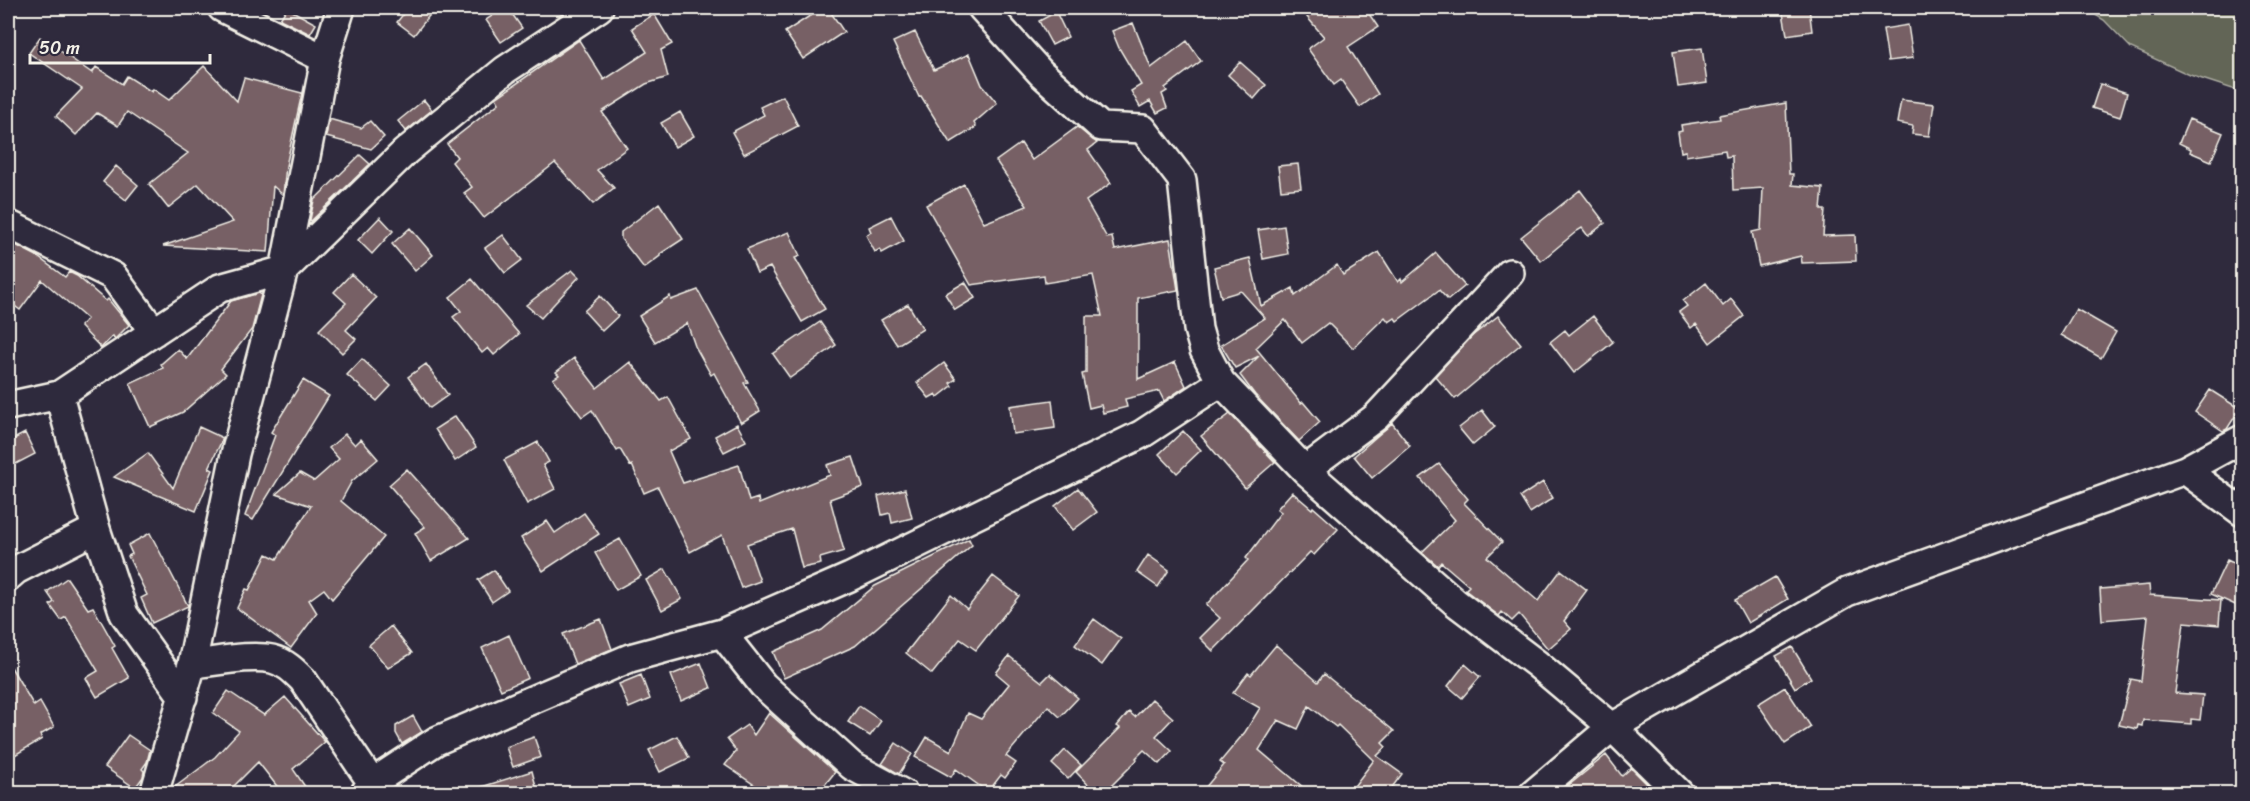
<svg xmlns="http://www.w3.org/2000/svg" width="2250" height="801" font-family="Sriracha,sans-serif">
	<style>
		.green { fill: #626557; stroke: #ababa0; stroke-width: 1.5 }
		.building { fill: #776165; stroke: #f4f1e8; stroke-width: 1.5 }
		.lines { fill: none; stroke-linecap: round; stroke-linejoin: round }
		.street-casing { stroke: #f4f1e8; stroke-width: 32 }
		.street { stroke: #2f2a3d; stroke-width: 27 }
	</style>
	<rect width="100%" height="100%" fill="#2f2a3d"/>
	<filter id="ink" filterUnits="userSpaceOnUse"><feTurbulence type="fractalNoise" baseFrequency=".0167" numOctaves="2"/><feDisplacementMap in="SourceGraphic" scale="12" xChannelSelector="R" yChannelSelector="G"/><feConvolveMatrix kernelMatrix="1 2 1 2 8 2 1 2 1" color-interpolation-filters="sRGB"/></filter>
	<g filter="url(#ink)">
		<path class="green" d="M2084,8H2242V92L2190,75L2131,48L2104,20Z"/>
		<path class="building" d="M287,8L316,24L310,34L280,19Z
			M408,8H418L429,16L414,35L397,22Z
			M504,8H508L522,28L501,42L486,20Z
			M822,8H828L844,32L803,59L785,32Z
			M1316,8H1365L1378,27L1348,47L1378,94L1360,107L1341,80L1334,85L1308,49L1324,37L1307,17Z
			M1782,8H1809L1812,31L1787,35Z
			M1056,12L1068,37L1052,45L1039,21Z
			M654,14L672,44L661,50L668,77L646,84L602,112L627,148L597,170L614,188L593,204L555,163L484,218L464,193L472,187L452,162L457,157L447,144L499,103L496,98L579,40L604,80L647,52L632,28Z
			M1133,23L1151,68L1187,41L1201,61L1165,88L1167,91L1162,94L1167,108L1157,113L1150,101L1140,107L1131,91L1141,85L1119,48L1112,31Z
			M1908,25L1913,58L1888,61L1883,29Z
			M915,32L934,70L969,54L982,85L997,103L974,123L976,127L950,143L921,96L919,97L893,42Z
			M40,37L92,73L96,67L122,84L127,76L152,92L153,89L169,100L204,66L237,101L244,78L302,93L286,166L283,195L273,186L268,252L163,246L233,222L198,184L168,208L149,184L188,153L127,112L118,126L97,113L76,135L56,116L82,89L29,53Z
			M1702,48L1707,83L1678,87L1673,52Z
			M1240,62L1266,85L1254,99L1228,75Z
			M2100,84L2127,93L2120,117L2092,108Z
			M783,96L798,126L744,154L732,132L764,115L760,107Z
			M424,100L432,110L406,131L398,121Z
			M1901,100L1934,104L1929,136L1912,134L1913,126L1897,123Z
			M1786,103L1789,174H1793L1792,185L1823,188L1821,210H1825L1823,236L1855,235L1856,261L1802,263L1801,256L1759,266L1752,232L1761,230L1763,188L1733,190L1732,156L1726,157L1725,150L1686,156V151L1681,152L1678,132L1682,131L1681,125L1720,119L1719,115Z
			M680,112L694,136L675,147L661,123Z
			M329,119L361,128L370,121L384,137L371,149L326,137Z
			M2189,119L2223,133L2211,161L2190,152L2191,149L2179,143Z
			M1077,127L1097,143L1088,150L1111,183L1086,201L1107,238L1112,237L1115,250L1170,239L1178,290L1138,298V379L1175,362L1186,386L1164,401L1159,391L1125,399L1127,407L1103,413L1101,405L1089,408L1082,374L1086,373V316H1102L1093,275L1045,283L1044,275L971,285L926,205L964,184L984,223L1027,206L996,161L1021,143L1032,160Z
			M360,155L370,164L311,221L310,220L314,200Z
			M1298,164L1301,188L1281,190L1278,166Z
			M116,166L138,185L126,200L103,182Z
			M1580,190L1605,223L1588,236L1582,228L1577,231L1541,261L1521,237Z
			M659,203L683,239L660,254V256L644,268L621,239V232Z
			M891,216L904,241L882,253L880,249L875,252L866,235L871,232L869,227Z
			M380,217L393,231L372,254L358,240Z
			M1284,226L1288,254L1263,259L1258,230Z
			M410,228L433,255L415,271L392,244Z
			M789,232L800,256L795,258L825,309L802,322L770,267L757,273L747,249Z
			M503,235L522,260L505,273L485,248Z
			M8,241L35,255L65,277L69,272L77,276L106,301L108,299L129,325L115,339L113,336L101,348L80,326L87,319L42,280L20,310L8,301Z
			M1379,252L1398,282L1401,279L1402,282L1436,253L1465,286L1448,300L1439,290L1397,321L1395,318L1389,322L1385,317L1353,348L1328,323L1302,343L1285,320L1256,348L1301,403L1303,402L1320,422L1299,441L1255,395L1240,375L1259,356L1235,368L1221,345L1265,318L1241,291L1221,297L1214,267L1250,258L1261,306L1293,288L1295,296L1337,265L1343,275Z
			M572,270L579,277L541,318L526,305Z
			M351,274L376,298L346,330L356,339L342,353L319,330L346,303L334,292Z
			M472,279L519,334L494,355L488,348L482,353L453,317L461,311L450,297Z
			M965,282L975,298L955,310L945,294Z
			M1706,283L1723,306L1731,299L1744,316L1710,343L1696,324L1691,328L1679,312L1687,306L1683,301Z
			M698,290L748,382L744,383L760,411L741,423L714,373L711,375L695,346L687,323L655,342L639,316L670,296L671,300Z
			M259,293L261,295L252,329L221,369L226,374L183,412L150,427L130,383L163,368L161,364L178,349L187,359L231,301Z
			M600,296L618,316L602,331L584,311Z
			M908,304L923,329L897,345L881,320Z
			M2076,309L2116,332L2101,358L2061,335Z
			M1498,316L1521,344L1455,399L1435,376L1472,336Z
			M1593,316L1613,342L1574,373L1550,342L1565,330L1569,335Z
			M820,322L836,345L790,378L773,354Z
			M574,358L597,388L630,362L661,401L668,397L691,439L669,451L683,483L739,465L749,501L758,498L759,504L830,475L827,465L853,457L863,487L830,499L844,551L820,558L821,564L802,568L792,529L747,544L760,581L741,588L722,535L690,552L658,487L644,493L632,465L630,466L620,449L617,451L592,410L582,417L553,379L559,375L556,372Z
			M362,359L391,386L377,401L347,375Z
			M944,363L956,379L950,383L952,386L938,397L936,394L929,398L917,383Z
			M426,364L448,395L430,408L408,377Z
			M303,380L329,396L253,520L245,516L275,435L271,432Z
			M2210,390L2240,409L2227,429L2223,431L2195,412Z
			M1052,400L1055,428L1013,434L1010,406Z
			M1482,410L1495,427L1473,445L1459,428Z
			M1230,414L1275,462L1245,488L1201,436Z
			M455,416L476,447L455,461L435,429Z
			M1392,423L1410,446L1372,478L1354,456Z
			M737,424L746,441L724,452L715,436Z
			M199,427L223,438L209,468L213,470L196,511L114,477L148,453L173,488Z
			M1183,431L1201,450L1177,473L1159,454Z
			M25,433L35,454L8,468V442Z
			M345,434L355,445L361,439L378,459L352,481L341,501L384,537L332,599L324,589L309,600L317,613L291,648L237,608L246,589L249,590L267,554L277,559L311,506L276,494L300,473L314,481L339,459L329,448Z
			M538,442L549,462L543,465L555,489L527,504L504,460Z
			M1439,464L1468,499L1464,503L1502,542L1487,557L1538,601L1561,570L1587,590L1564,621L1571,629L1548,649L1519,614L1512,621L1502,612L1499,616L1465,590L1469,586L1441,562L1438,566L1422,552L1455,520L1420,478Z
			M407,469L469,538L431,561L415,533L425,527L389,485Z
			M1543,482L1553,498L1530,513L1520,497Z
			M1078,488L1097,512L1073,530L1055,506Z
			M905,489L912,518L892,523L890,513L882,515L878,496Z
			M1292,492L1312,509L1313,507L1338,529L1314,555L1310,552L1213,651L1200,638L1220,618L1206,605L1248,560L1246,558L1281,512L1277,509Z
			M584,513L599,534L543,571L521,538L547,521L555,533Z
			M150,533L188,606L152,623L141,598L147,595L128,556L132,554L128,545Z
			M620,539L641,576L616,590L595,553Z
			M969,539L972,545L855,646L784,678L773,652L822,630L875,586Z
			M1148,555L1169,570L1158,587L1137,572Z
			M2227,560L2242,567V608L2211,594Z
			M665,569L682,599L662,610L646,580Z
			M494,570L508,591L492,602L478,580Z
			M993,576L1019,596L976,650L960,639L932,674L906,653L951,595L967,609Z
			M1775,577L1788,599L1748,623L1735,600Z
			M67,578L88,609L93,607L115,646L112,648L129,678L97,697L86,678L98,671L66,617L61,620L50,605L54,602L47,592Z
			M2149,585L2150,595L2221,600L2219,625L2184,622L2175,693L2203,695L2200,720L2191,719V724L2143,720L2142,726L2138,725L2137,729L2119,725L2131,679L2141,681L2148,616L2102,620L2100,589Z
			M601,619L612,649L575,664L563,634Z
			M1094,619L1121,639L1102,665L1075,645Z
			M391,626L412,653L388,668L369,645Z
			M509,635L528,678L501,690L482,648Z
			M1276,645L1318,682L1324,674L1394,731L1382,743L1386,747L1377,756L1402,774L1387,794H1348L1374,760L1338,725L1336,727L1309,706L1298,729L1278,720L1259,750L1311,794H1200L1224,765L1220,762L1245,732L1260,708L1233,693L1248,673L1251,675Z
			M1792,647L1811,678L1795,688L1776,656Z
			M1009,656L1042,682L1050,674L1078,698L1060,717L1048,706L1006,756L1016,763L1005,778L1001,775L988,792L956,769L951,777L915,757L927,737L951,751L968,713L981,719L1009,684L996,673Z
			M8,662L34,706L40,702L54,727L40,735L42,739L8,759Z
			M701,663L711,688L681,701L671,675Z
			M1465,664L1480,677L1462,698L1448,686Z
			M641,675L650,699L629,708L619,684Z
			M1785,687L1811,727L1785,744L1758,704Z
			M228,691L264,715L285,697L325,742L293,769L310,794H283L258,762L226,794H171V790L215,757L239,731L213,713Z
			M1152,699L1173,718L1156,736L1172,751L1160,764L1144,750L1136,758L1137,760L1103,794H1097L1076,772L1120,728L1117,726L1129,712L1135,717Z
			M859,706L881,721L870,736L848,722Z
			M769,713L835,772L823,787L813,794H768L725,765L736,751L727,739L747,725L754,735Z
			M413,716L422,732L402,744L396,733V726Z
			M128,735L150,750L147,762L142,769L144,771L143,777L135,788L105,767Z
			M677,736L689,758L660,772L649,750Z
			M534,737L541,757L513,767L506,747Z
			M896,743L912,754L899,774L882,764Z
			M1065,750L1081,765L1068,779L1052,764Z
			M1606,755L1622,776L1631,768L1657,794H1558Z
			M532,771L538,794H476L475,789Z"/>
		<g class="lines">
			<g class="street-casing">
				<path id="street" d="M222,8L325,59
					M982,8L1041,73L1101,127L1143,129L1182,180L1198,329L1204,350L1221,382L1305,470L1455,602L1537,664L1612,727L1680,794
					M8,224L113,276L154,332
					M59,395L96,529L124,614L183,697
					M8,406L59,395L220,288L284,270L405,152L505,70L599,8
					M1305,470L1376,417L1510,273
					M2185,470L2242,512
					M8,577L16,570L96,529
					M722,633L763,685L852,766L904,794
					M192,664C215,662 250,654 272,659C285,662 294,671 303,680L372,783L376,794
					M154,794L192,664L235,454L284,270L325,59L341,8
					M364,794L372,783L436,741L630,658L722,633L850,577L1142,434L1221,382
					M1533,794L1612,727L1847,592L2185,470L2242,439"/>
			</g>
			<use href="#street" class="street"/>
		</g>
	</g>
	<rect width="2250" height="801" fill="none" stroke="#2f2a3d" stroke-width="30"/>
	<rect x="15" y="15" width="2220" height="771" fill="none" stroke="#f4f1e8" stroke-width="2" filter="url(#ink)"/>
	<path d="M30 54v9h180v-9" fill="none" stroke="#f4f1e8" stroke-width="3"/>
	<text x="39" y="54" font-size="18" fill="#f4f1e8" stroke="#2f2a3d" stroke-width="4.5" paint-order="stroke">50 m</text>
</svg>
